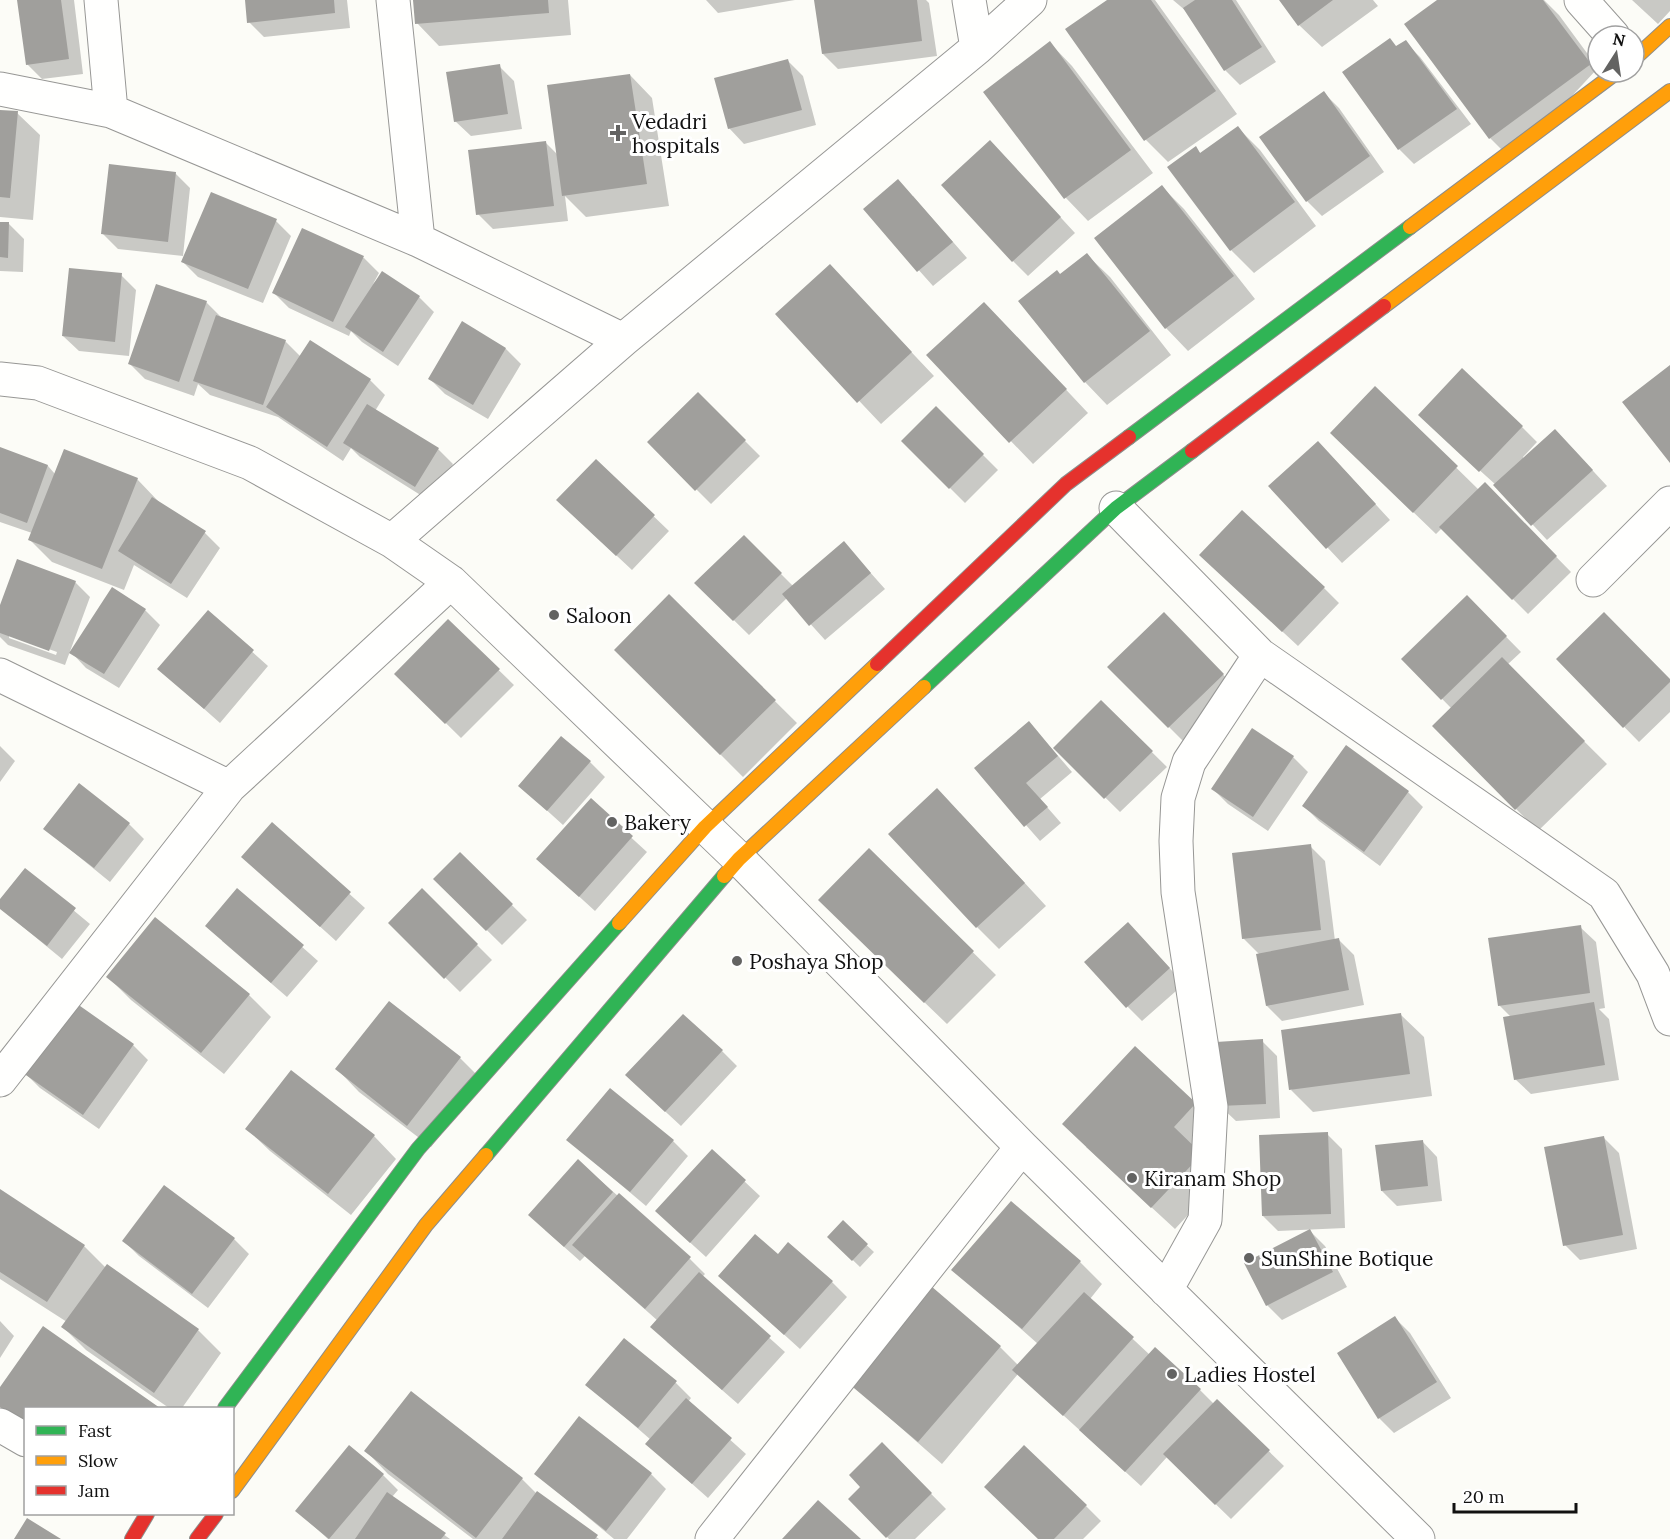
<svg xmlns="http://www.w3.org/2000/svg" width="1670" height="1539" font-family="Lora,serif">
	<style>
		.shadow { fill: #0003; fill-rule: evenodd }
		.building { fill: #a09f9c }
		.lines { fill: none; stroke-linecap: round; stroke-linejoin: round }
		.street-casing { stroke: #979795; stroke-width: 35 }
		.fast-casing { stroke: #8d8d8b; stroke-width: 16 }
		.slow-casing { stroke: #8d8d8b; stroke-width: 16 }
		.jam-casing { stroke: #8d8d8b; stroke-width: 16 }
		.street { stroke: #fffffe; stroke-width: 33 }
		.fast { stroke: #30b455; stroke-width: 14 }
		.slow { stroke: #ff9f0a; stroke-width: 14 }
		.jam { stroke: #e5322d; stroke-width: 14 }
		.poi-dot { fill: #636362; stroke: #fff; stroke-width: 2 }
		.labels { text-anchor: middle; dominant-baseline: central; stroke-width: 6; stroke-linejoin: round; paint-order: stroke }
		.poi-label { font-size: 21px; fill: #111; stroke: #fff; text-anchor: start }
	</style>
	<rect width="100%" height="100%" fill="#fcfcf7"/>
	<path class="shadow" d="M18,0H74L83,74L42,79L27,64Z
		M246,0H347L350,28L264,37L249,22Z
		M415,0H568L571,35L439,46L417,23Z
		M706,0H795L718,13Z
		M826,0H926L929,3L937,56L838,69L823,54Z
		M1110,0H1155L1237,114L1168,162L1146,140L1067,30Z
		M1173,0H1236L1276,62L1240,85L1225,70L1186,11Z
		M1281,0H1373L1378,6L1322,47L1299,25Z
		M1439,0H1544L1559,15L1598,68L1512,160L1490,138Z
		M1632,0H1670V11L1658,24Z
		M1405,42L1420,57L1471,124L1414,164L1399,149L1397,47Z
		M1050,43L1072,66L1153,173L1088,221L1066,198L985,92Z
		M788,61L803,76L816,125L744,144L729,128Z
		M499,66L514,81L522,129L471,136L455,121Z
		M630,75L652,98L669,206L586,217L565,196L568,221L493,229L478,214L546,143L558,155Z
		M1324,93L1339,108L1384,172L1322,216L1307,201L1262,138Z
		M0,111L17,113L40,135L33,220L0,217Z
		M1238,128L1260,150L1316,226L1254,273L1231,250L1196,148L1201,154Z
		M1005,157L1075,233L1028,276L1013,261Z
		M175,173L190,188L183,256L118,249L103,234Z
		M1162,187L1184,209L1255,299L1188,351L1166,328Z
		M913,196L967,258L933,286L865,210Z
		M276,221L291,236L263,303L198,277L183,262Z
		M0,223L9,224L24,239L23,272L0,271Z
		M303,230L364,258L379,273L373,284L383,273L419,297L434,312L398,366L362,342L351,331L349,336L289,308L274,293Z
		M1087,255L1110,277L1171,355L1107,405L1085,382L1061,276Z
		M830,266L934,376L881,424L777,314Z
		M121,275L136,290L129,356L79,351L63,336Z
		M206,302L221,317L285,341L301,357L310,342L370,380L385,395L375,411L438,449L453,464L430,501L360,457L351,448L343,461L278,417L210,395L198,384L194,396L145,379L130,364Z
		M463,323L506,349L521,364L488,419L445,394L430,379Z
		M1006,326L1088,413L1033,464L928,355Z
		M1375,388L1479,490L1485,484L1571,572L1528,614L1442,528L1436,534L1354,455Z
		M698,394L760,456L711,504L649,442Z
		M936,408L998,470L965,503L903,441Z
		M1522,427L1537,442L1523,457L1524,459L1570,446L1607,486L1547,540L1496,485L1435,430Z
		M0,449L48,466L55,474L137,479L159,502L205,533L220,548L187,598L134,565L124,590L52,562L30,540L32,533L0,522Z
		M1333,458L1390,520L1342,563L1270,486Z
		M596,461L669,531L632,570L573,515Z
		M744,537L793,586L844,543L885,589L825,640L787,598L749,635L696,583Z
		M1216,570L1324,588L1339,603L1298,646Z
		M75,582L90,597L65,665L8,645L0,637V609ZM9,635L57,652L56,655L9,638Z
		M669,596L797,723L743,777L616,650Z
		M1467,597L1521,652L1507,665L1607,764L1538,831L1434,726L1452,709L1403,659Z
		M145,610L160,625L119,688L86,668L71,652Z
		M208,612L268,666L220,723L159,669Z
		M1164,614L1238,690L1184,742L1109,667Z
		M448,621L514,685L461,738L396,674Z
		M1558,659L1670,681V712L1639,742Z
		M1101,702L1167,767L1120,812L1055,748L1053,750L1072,772L1040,799L1061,823L1040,841L976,768L1029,724L1053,750Z
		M0,746L15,761L0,782Z
		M1293,757L1308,772L1268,831L1228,804L1213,789Z
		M590,762L605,777L563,825L520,786Z
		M1408,792L1423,807L1380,866L1319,821L1304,806Z
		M591,801L647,852L595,911L538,859Z
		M960,813L1046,906L999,949L977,927Z
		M129,824L144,839L110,882L45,829Z
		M272,824L365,908L336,941L243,857Z
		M1310,846L1325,861L1335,941L1339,940L1354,955L1364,1005L1282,1021L1267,1006L1260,955L1243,938Z
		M869,850L996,975L947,1024L842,923Z
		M460,854L527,920L502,945L435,879Z
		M25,870L90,924L62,959L0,908V902Z
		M238,890L318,961L287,997L222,941Z
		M422,890L492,960L460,992L390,923Z
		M1580,927L1596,942L1605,1008L1599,1009L1609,1019L1619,1080L1531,1094L1515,1079L1511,1017L1499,1005Z
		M1143,939L1184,984L1142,1021L1127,1006Z
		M108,977L249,995L271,1017L224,1074L131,1000Z
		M389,1003L460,1058L483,1081L431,1147L359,1092L337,1069Z
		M1401,1015L1424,1037L1432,1096L1313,1112L1291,1090Z
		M1262,1041L1277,1056L1280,1118L1236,1121L1220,1106Z
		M133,1045L148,1060L99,1129L40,1088L25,1073Z
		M722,1051L737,1066L681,1126L642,1090Z
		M1195,1104L1223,1177L1175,1229L1086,1147Z
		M247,1129L374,1136L396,1159L351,1215L270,1151Z
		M1327,1134L1342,1149L1345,1228L1278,1231L1263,1216Z
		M1604,1138L1619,1153L1637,1249L1580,1260L1565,1245Z
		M568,1140L673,1141L688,1156L646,1206Z
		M1422,1141L1437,1157L1442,1201L1397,1206L1382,1191Z
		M712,1151L760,1196L706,1257L672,1226Z
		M578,1161L690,1259L705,1274L702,1277L785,1352L738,1404L667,1342L658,1321L585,1256L580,1261L545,1230Z
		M165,1187L234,1239L249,1254L208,1308L139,1256L124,1241Z
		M0,1191L84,1246L106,1268L107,1266L198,1330L221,1353L182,1408H169L86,1350L63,1327L67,1322L0,1279Z
		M843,1223L874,1252L860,1267L829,1237Z
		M1310,1231L1325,1246L1347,1287L1282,1320L1267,1305Z
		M778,1256L832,1282L847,1297L800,1349L735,1290Z
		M1080,1262L1102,1284L1090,1299L1150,1355L1200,1390L1214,1404L1217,1401L1284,1466L1231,1519L1167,1457L1141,1486L1018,1374L942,1464L850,1383L1000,1347L1019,1366L1038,1344L953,1269Z
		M1395,1318L1410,1333L1451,1398L1394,1433L1379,1418Z
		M0,1321L14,1336L0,1358Z
		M44,1328L158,1408H26L15,1422L0,1407V1390Z
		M624,1340L676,1383L691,1398L688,1402L746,1454L708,1498L647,1444L651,1440L587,1384Z
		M882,1444L946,1509L915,1539H889L850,1499L862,1487Z
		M366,1451L522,1479L537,1494L599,1539H473L388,1474Z
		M536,1474H651L666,1489L627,1539H614Z
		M383,1475L398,1490L392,1497L450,1539H328L297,1511Z
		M1086,1506L1101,1521L1083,1539H1040Z"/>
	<path class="building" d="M17,0H61L69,59L26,65Z
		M245,0H334L335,13L247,23Z
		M413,0H548L549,13L415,24Z
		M814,0H917L922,41L822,54Z
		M1107,0H1151L1216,91L1144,141L1065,29Z
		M1195,0H1232L1262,47L1224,71L1183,8Z
		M1279,0H1333L1298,26Z
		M1437,0H1543L1591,64L1489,139L1404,24Z
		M1390,38L1396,46L1406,40L1457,109L1398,150L1342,72Z
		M1050,41L1131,150L1064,199L983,92Z
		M788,59L802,110L728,129L714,78Z
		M500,64L508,114L454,122L446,72Z
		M630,74L647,184L562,196L547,85Z
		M1324,91L1370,156L1306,202L1259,137Z
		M0,110L18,111L10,198L0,197Z
		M1238,126L1295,202L1230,251L1167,167L1196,146L1200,153Z
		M990,140L1061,217L1012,262L941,185Z
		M546,141L554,206L476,215L468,150Z
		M109,164L176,172L168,242L101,234Z
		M898,179L953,242L917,272L863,209Z
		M1162,185L1234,276L1165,329L1094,238Z
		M211,192L277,219L248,289L181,262Z
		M0,222H9L8,258L0,257Z
		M302,228L364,256L333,322L272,293Z
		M1087,253L1150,331L1084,383L1018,301L1057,270L1060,274Z
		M830,264L912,352L857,403L775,314Z
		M69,268L122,273L115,342L62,336Z
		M382,271L420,296L383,352L345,327Z
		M156,284L207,301L179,382L128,364Z
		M984,302L1067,389L1009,443L926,355Z
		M216,315L286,340L263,405L193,381Z
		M462,321L506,348L473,405L428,379Z
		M310,340L371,379L327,447L266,407Z
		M1670,365V463L1622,402Z
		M1462,368L1523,426L1479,472L1418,415Z
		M1375,386L1458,466L1413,513L1330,433Z
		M698,392L746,440L695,491L647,442Z
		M367,404L439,448L415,487L343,443Z
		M936,406L984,454L949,489L901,441Z
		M1555,429L1593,470L1531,526L1493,485Z
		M1318,441L1376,504L1326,549L1268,486Z
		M0,447L48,465L27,523L0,513Z
		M64,449L138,478L102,569L28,540Z
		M596,459L655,515L616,556L556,500Z
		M1485,482L1557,556L1512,600L1439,527Z
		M152,497L206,531L171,584L118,551Z
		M1242,510L1325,587L1282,632L1199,555Z
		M744,535L782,573L733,621L694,583Z
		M844,541L871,573L809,626L782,594Z
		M17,559L76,581L49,651L0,633V605Z
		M112,587L146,609L104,674L69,653Z
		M669,594L776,700L720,755L614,650Z
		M1467,595L1507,636L1441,700L1401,659Z
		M208,610L254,650L204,709L157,669Z
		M1164,612L1224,674L1168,728L1107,667Z
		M1604,612L1670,679V682L1623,728L1556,659Z
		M448,619L500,669L445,724L394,674Z
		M1502,657L1585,741L1515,810L1432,726Z
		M1101,700L1153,751L1104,799L1053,748Z
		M1029,721L1058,756L1026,783L1048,807L1024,827L974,768Z
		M1252,728L1294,756L1253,817L1211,789Z
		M561,736L591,761L547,811L518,786Z
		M1346,745L1409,791L1364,852L1302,806Z
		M79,783L130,823L94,868L43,829Z
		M937,788L1025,883L976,928L888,834Z
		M591,798L633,836L579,897L536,859Z
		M272,822L351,892L320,927L241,857Z
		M1311,844L1321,930L1242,939L1232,853Z
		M869,848L974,951L924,1003L818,900Z
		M460,852L513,904L486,931L433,879Z
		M25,868L76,908L47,946L0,909V899Z
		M237,888L304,945L271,983L205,926Z
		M422,888L478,944L444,979L388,923Z
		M155,917L250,994L201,1053L106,977Z
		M1128,922L1170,968L1126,1008L1084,962Z
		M1581,925L1590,993L1498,1006L1488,938Z
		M1339,938L1349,990L1266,1006L1256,954Z
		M73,1001L134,1044L83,1115L23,1073Z
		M389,1001L461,1057L407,1126L335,1069Z
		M1594,1002L1605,1065L1514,1080L1503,1017Z
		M1401,1013L1410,1074L1289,1090L1281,1030Z
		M683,1014L723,1050L665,1112L625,1075Z
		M1263,1039L1266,1104L1219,1106L1216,1042Z
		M1135,1046L1196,1103L1174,1127L1202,1154L1151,1208L1062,1124Z
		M291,1070L375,1135L328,1194L245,1129Z
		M610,1088L674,1140L630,1192L566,1140Z
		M1328,1132L1331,1214L1262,1216L1259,1135Z
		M1604,1136L1623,1235L1563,1246L1544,1147Z
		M1423,1140L1428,1186L1381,1191L1375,1145Z
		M712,1149L746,1180L690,1243L655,1211Z
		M578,1159L613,1192L564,1247L528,1215Z
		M164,1185L235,1238L192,1294L122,1241Z
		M0,1189L85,1245L47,1302L0,1272Z
		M619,1193L691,1257L645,1309L572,1245Z
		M1011,1201L1081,1261L1022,1329L951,1270Z
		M843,1220L868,1244L852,1261L827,1237Z
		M1310,1229L1333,1272L1266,1306L1244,1263Z
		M755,1234L778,1254L788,1242L833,1281L784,1335L718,1276Z
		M107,1264L199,1329L154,1393L61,1327Z
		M699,1272L771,1336L722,1390L650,1327Z
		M931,1286L1001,1346L918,1442L848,1383Z
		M1084,1292L1134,1337L1063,1416L1012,1370Z
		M1395,1316L1437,1382L1378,1419L1337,1353Z
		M43,1326L160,1408H26V1425L0,1407V1387Z
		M624,1338L677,1381L638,1428L585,1385Z
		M1155,1347L1201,1389L1125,1472L1079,1430Z
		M411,1391L523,1478L476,1538L364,1451Z
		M686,1398L732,1438L692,1484L645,1444Z
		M1217,1399L1270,1450L1215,1505L1163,1454Z
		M579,1416L652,1473L606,1531L534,1474Z
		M882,1442L932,1493L886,1538L848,1499L860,1487L849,1475Z
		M349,1445L384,1474L329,1539L295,1511Z
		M1024,1445L1087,1505L1054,1539H1038L984,1487Z
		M537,1491L598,1535L595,1539H502Z
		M387,1492L446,1533L441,1539H355Z
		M818,1500L861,1539H782Z
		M27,1518L61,1539H14Z"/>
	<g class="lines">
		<g class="street-casing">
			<path id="street" d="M101,0L111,111
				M393,0L418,240
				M969,0L977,48
				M1581,0L1613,36
				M0,89L111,111L418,240L623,340
				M0,379L38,383L250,463L392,541L451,582L739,859L1022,1147L1418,1539
				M1116,508L1260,655L1604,894L1653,974L1670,1019
				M392,541L623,340L977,48L1030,0
				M1593,580L1670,503
				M0,675L229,787
				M0,1080L229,787L451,582
				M1166,1290L1205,1220L1211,1107L1178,892L1176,841L1178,798L1189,762L1260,655
				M0,1425L26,1440
				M712,1539L1022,1147"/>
		</g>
		<g class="fast-casing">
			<path id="fast" d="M1129,437L1410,227
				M924,687L1116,508L1192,451
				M486,1155L724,876
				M225,1408L418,1149L619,923"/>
		</g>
		<g class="slow-casing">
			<path id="slow" d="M1634,59L1670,26
				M1410,227L1617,72
				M1384,306L1670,91
				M724,876L739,859L924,687
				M619,923L705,827L877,664
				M232,1491L426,1225L486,1155"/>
		</g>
		<g class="jam-casing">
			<path id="jam" d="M1192,451L1384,306
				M877,664L1066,484L1129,437
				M132,1539L147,1514
				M197,1539L216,1514"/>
		</g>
		<use href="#street" class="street"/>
		<use href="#fast" class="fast"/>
		<use href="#slow" class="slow"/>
		<use href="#jam" class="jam"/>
	</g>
	<g class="poi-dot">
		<path d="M615 124h6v6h6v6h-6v6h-6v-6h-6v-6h6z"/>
		<circle cx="554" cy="615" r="6"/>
		<circle cx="612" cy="822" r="6"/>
		<circle cx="737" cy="961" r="6"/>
		<circle cx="1132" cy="1178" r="6"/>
		<circle cx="1249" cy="1258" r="6"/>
		<circle cx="1172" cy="1374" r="6"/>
	</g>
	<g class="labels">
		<g class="poi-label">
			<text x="632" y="121">Vedadri<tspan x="632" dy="24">hospitals</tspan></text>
			<text x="566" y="615">Saloon</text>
			<text x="624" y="822">Bakery</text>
			<text x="749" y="961">Poshaya Shop</text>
			<text x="1144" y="1178">Kiranam Shop</text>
			<text x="1261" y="1258">SunShine Botique</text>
			<text x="1184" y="1374">Ladies Hostel</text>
		</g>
	</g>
	<rect x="24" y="1407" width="210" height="108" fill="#ffffff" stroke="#a0a0a0" stroke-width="1.5"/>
	<rect x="36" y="1426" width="30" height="9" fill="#30b455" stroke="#a0a0a0" stroke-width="1.5"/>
	<text x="78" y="1437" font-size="18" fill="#111111">Fast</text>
	<rect x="36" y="1456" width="30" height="9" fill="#ff9f0a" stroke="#a0a0a0" stroke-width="1.5"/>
	<text x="78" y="1467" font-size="18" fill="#111111">Slow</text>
	<rect x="36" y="1486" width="30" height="9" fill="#e5322d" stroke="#a0a0a0" stroke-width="1.5"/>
	<text x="78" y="1497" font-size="18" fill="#111111">Jam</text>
	<g transform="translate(1616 54) rotate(12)"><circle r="28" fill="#ffffff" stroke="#a0a0a0" stroke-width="1.5"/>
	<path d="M0-4.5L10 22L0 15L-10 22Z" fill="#636362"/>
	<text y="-9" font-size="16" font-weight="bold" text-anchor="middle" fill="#111111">N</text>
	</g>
	<path d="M1454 1503v9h122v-9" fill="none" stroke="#111111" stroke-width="3"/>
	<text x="1463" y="1503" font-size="18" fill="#111111" stroke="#ffffff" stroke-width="4.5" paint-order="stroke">20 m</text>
</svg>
